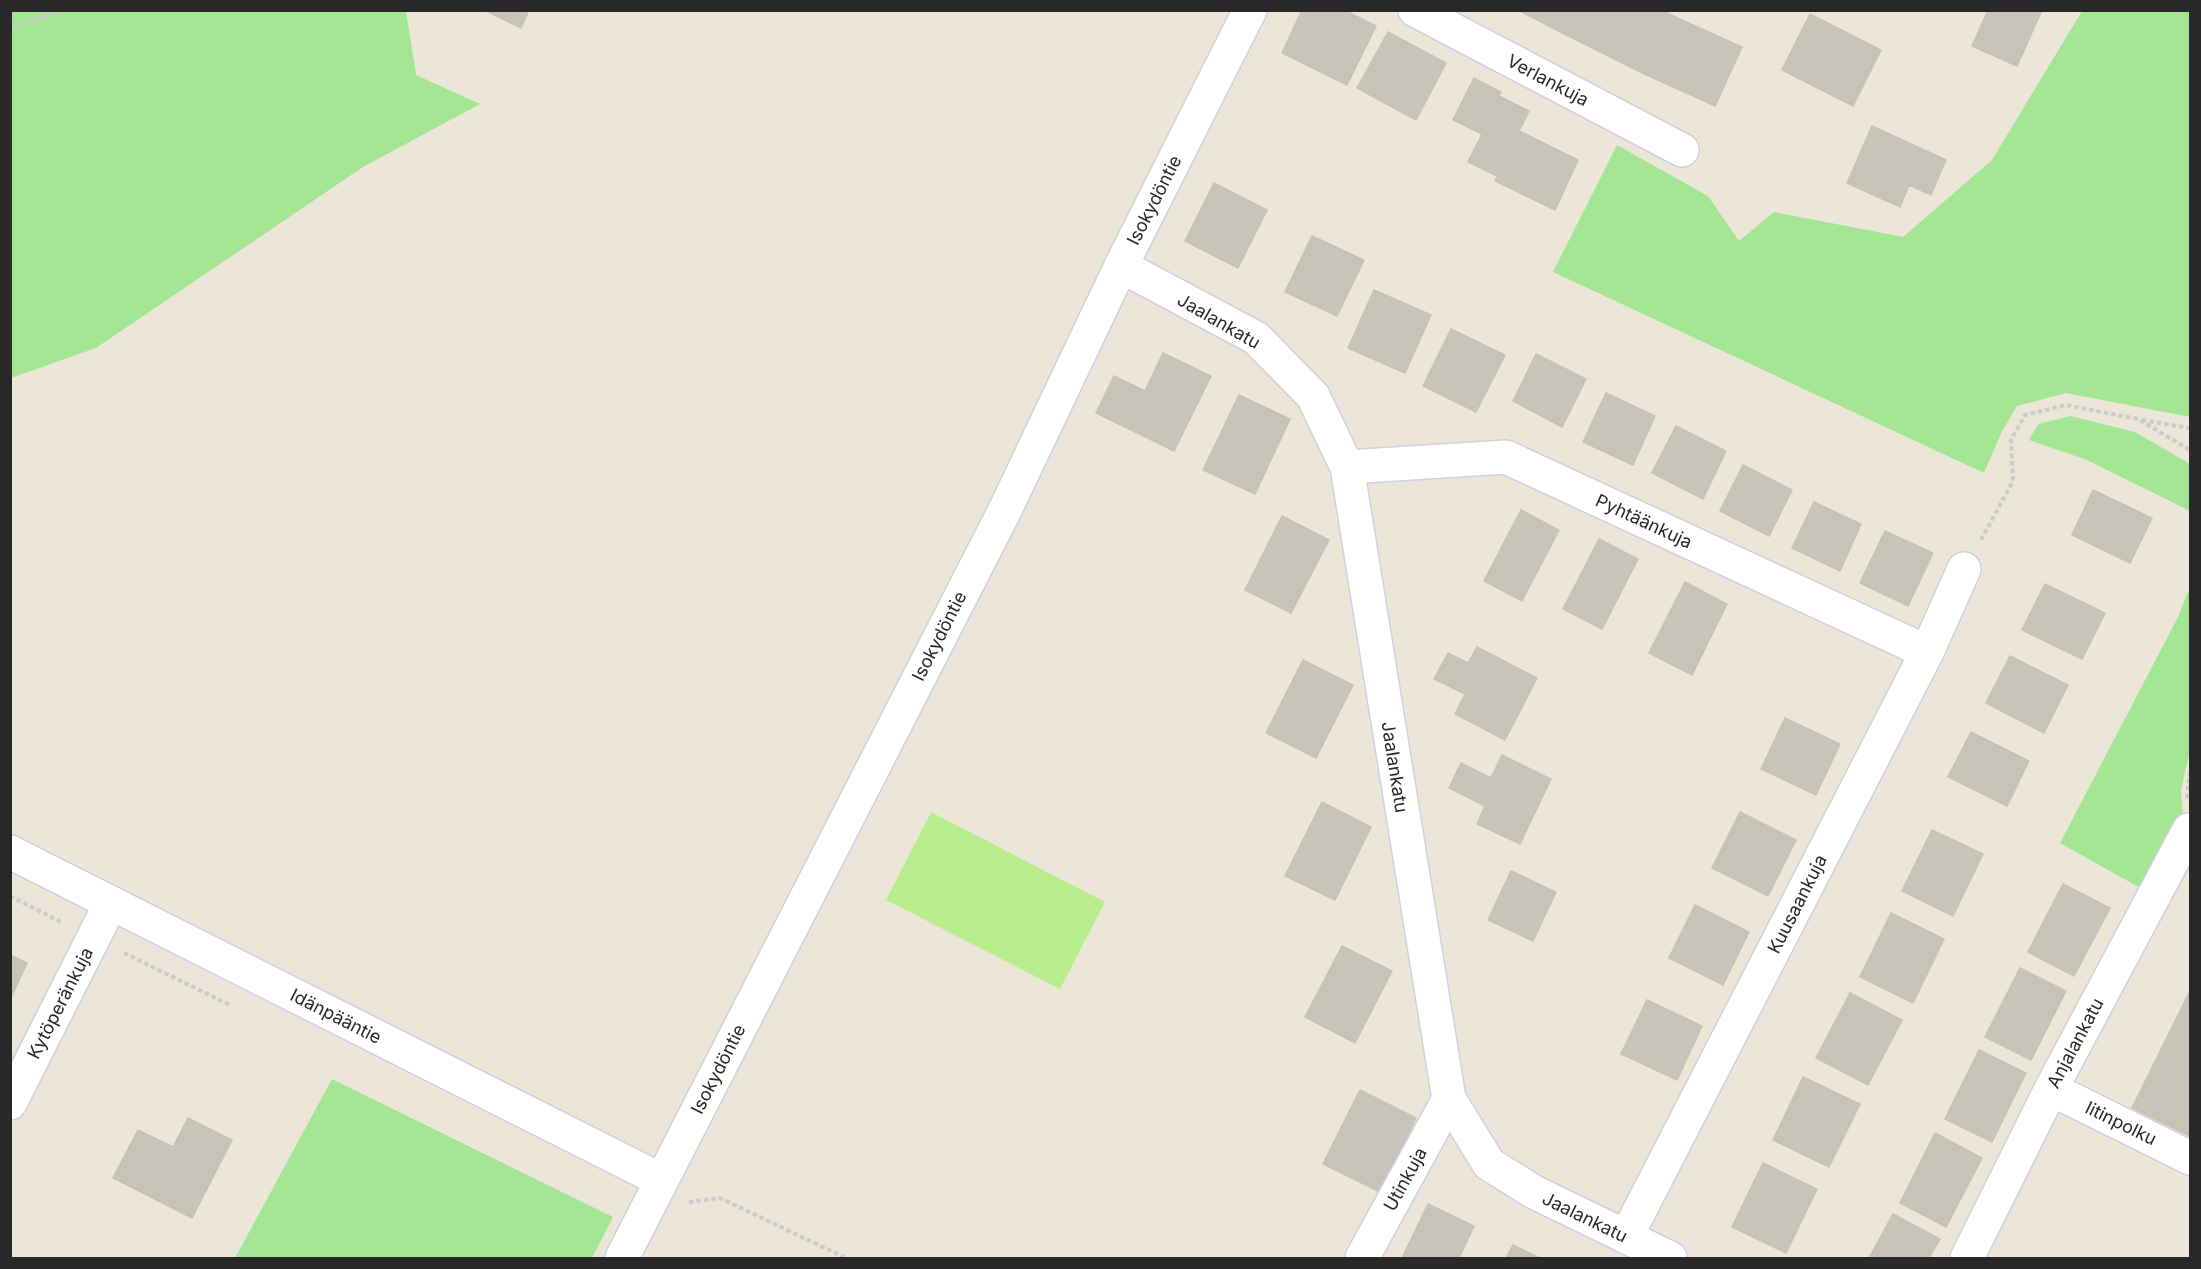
<svg xmlns="http://www.w3.org/2000/svg" width="2201" height="1269" font-family="Inter,sans-serif">
	<style>
		.green { fill: #a4e593 }
		.pitch { fill: #b8ed8e }
		.building { fill: #c7c3b9; stroke: #c7c2b3; stroke-width: 1.5 }
		.lines { fill: none; stroke-linecap: round; stroke-linejoin: round }
		.minor-casing { stroke: #cfd0e2; stroke-width: 36 }
		.path { stroke: #cbcbcb; stroke-width: 4; stroke-dasharray: 4.5 3; stroke-linecap: butt }
		.minor { stroke: #fff; stroke-width: 33 }
		.labels { text-anchor: middle; dominant-baseline: central; stroke-width: 5; stroke-linejoin: round; paint-order: stroke }
		.street-label { font-size: 18px; fill: #282828; stroke: #fff }
	</style>
	<rect width="100%" height="100%" fill="#ece6d9"/>
	<path class="green" d="M10,11H406L416,75L480,104L363,167L96,348L11,378Z
		M2082,11H2190V417L2066,393L2017,406L2002,431L1984,473L1553,272L1617,145L1708,196L1739,241L1774,212L1903,237L1992,160Z
		M2070,416L2135,432L2190,464V511L2087,460L2029,440L2038,424Z
		M2190,587V750L2181,790L2184,829L2149,893L2060,843L2178,617Z
		M332,1079L613,1217L592,1258H235Z"/>
	<path class="pitch" d="M931,812L1105,902L1060,989L886,900Z"/>
	<path class="building" d="M484,10H529L521,28Z
		M1302,10H1344L1376,26L1347,85L1282,53Z
		M1518,10H1582L1570,37Z
		M1582,10H1663L1671,15L1644,74L1570,37Z
		M1988,10H2042L2017,66L1972,46Z
		M1810,14L1881,50L1853,106L1782,70Z
		M1671,15L1742,47L1715,106L1644,74Z
		M1388,32L1446,63L1416,120L1357,88Z
		M1474,78L1501,92L1499,96L1529,111L1497,176L1468,162L1482,134L1453,120Z
		M1872,126L1946,160L1931,195L1909,185L1900,207L1847,183Z
		M1519,131L1578,160L1555,210L1495,181Z
		M1214,183L1267,210L1238,268L1185,241Z
		M1312,236L1364,260L1337,316L1285,292Z
		M1374,290L1431,315L1405,373L1348,348Z
		M1451,329L1505,355L1476,412L1423,386Z
		M1163,353L1211,376L1174,451L1096,413L1114,376L1145,391Z
		M1536,354L1586,379L1562,427L1513,401Z
		M1606,393L1655,416L1633,465L1583,442Z
		M1239,395L1290,419L1255,494L1203,470Z
		M1676,426L1726,451L1703,499L1652,473Z
		M1743,465L1792,490L1769,536L1720,511Z
		M2093,490L2152,518L2130,563L2072,535Z
		M1814,502L1861,524L1840,571L1792,548Z
		M1521,510L1559,530L1522,601L1484,581Z
		M1282,516L1329,540L1291,613L1245,590Z
		M1885,531L1933,553L1908,606L1860,583Z
		M1599,539L1638,559L1602,629L1563,609Z
		M1685,582L1727,604L1692,675L1649,653Z
		M2045,584L2105,613L2082,659L2022,630Z
		M1477,647L1537,678L1505,740L1455,714L1465,694L1434,679L1448,653L1468,663Z
		M2010,656L2068,685L2044,733L1986,703Z
		M1303,660L1353,685L1316,758L1266,733Z
		M1785,718L1840,744L1816,795L1761,769Z
		M1971,732L2029,761L2007,806L1948,777Z
		M1502,755L1551,779L1520,844L1477,824L1485,806L1449,788L1461,763L1491,778Z
		M1322,802L1371,827L1335,900L1285,876Z
		M1740,812L1796,840L1768,896L1712,868Z
		M1932,830L1983,854L1953,916L1902,891Z
		M1511,871L1556,892L1533,941L1488,920Z
		M2063,884L2110,908L2074,976L2028,952Z
		M1695,905L1749,932L1723,985L1669,958Z
		M1891,913L1944,939L1913,1003L1860,977Z
		M1342,946L1392,971L1355,1043L1305,1017Z
		M10,955L27,963L10,1000Z
		M2020,968L2066,991L2031,1060L1985,1037Z
		M2190,991V1133L2189,1136L2132,1108Z
		M1850,993L1902,1020L1868,1085L1816,1058Z
		M1647,1000L1702,1026L1677,1080L1621,1054Z
		M1979,1050L2026,1073L1992,1142L1945,1119Z
		M1803,1077L1860,1104L1829,1167L1773,1140Z
		M1360,1090L1416,1118L1380,1192L1323,1164Z
		M188,1118L232,1140L192,1218L113,1178L138,1130L173,1147Z
		M1935,1133L1982,1158L1946,1227L1900,1203Z
		M1763,1163L1817,1189L1786,1253L1732,1227Z
		M1428,1204L1474,1226L1459,1258H1402Z
		M1893,1214L1940,1239L1929,1258H1869Z
		M1513,1245L1540,1258H1506Z"/>
	<g class="lines">
		<g class="minor-casing">
			<path id="minor" d="M1415,10L1682,150
				M1121,266L1256,338L1313,396L1347,467L1449,1099L1489,1164L1534,1192L1670,1258
				M1347,467L1506,457L1927,652
				M10,852L661,1180
				M2051,1089L2190,1158
				M10,1103L111,903
				M1626,1237L1927,652L1964,569
				M622,1258L1004,512L1121,266L1250,10
				M1362,1258L1449,1099
				M1967,1258L2051,1089L2189,830"/>
		</g>
		<path class="path" d="M10,28L64,10
			M2142,420L2190,428
			M1981,540L2013,481L2011,440L2025,415L2066,405L2138,419L2190,450
			M2187,798L2190,769
			M10,896L63,923
			M124,953L230,1005
			M689,1202L720,1198L846,1258"/>
		<use href="#minor" class="minor"/>
	</g>
	<g class="labels">
		<g class="street-label">
			<text transform="translate(1548 80) rotate(28)">Verlankuja</text>
			<text transform="translate(1154 200) rotate(-63)">Isokydöntie</text>
			<text transform="translate(1219 321) rotate(30)">Jaalankatu</text>
			<text transform="translate(1644 521) rotate(25)">Pyhtäänkuja</text>
			<text transform="translate(939 636) rotate(-63)">Isokydöntie</text>
			<text transform="translate(1395 767) rotate(81)">Jaalankatu</text>
			<text transform="translate(1797 904) rotate(-63)">Kuusaankuja</text>
			<text transform="translate(60 1003) rotate(-63)">Kytöperänkuja</text>
			<text transform="translate(336 1016) rotate(27)">Idänpääntie</text>
			<text transform="translate(2075 1043) rotate(-62)">Anjalankatu</text>
			<text transform="translate(718 1069) rotate(-63)">Isokydöntie</text>
			<text transform="translate(2121 1123) rotate(26)">Iitinpolku</text>
			<text transform="translate(1405 1179) rotate(-61)">Utinkuja</text>
			<text transform="translate(1585 1217) rotate(26)">Jaalankatu</text>
		</g>
	</g>
	<rect width="2201" height="1269" fill="none" stroke="#282828" stroke-width="24"/>
</svg>
